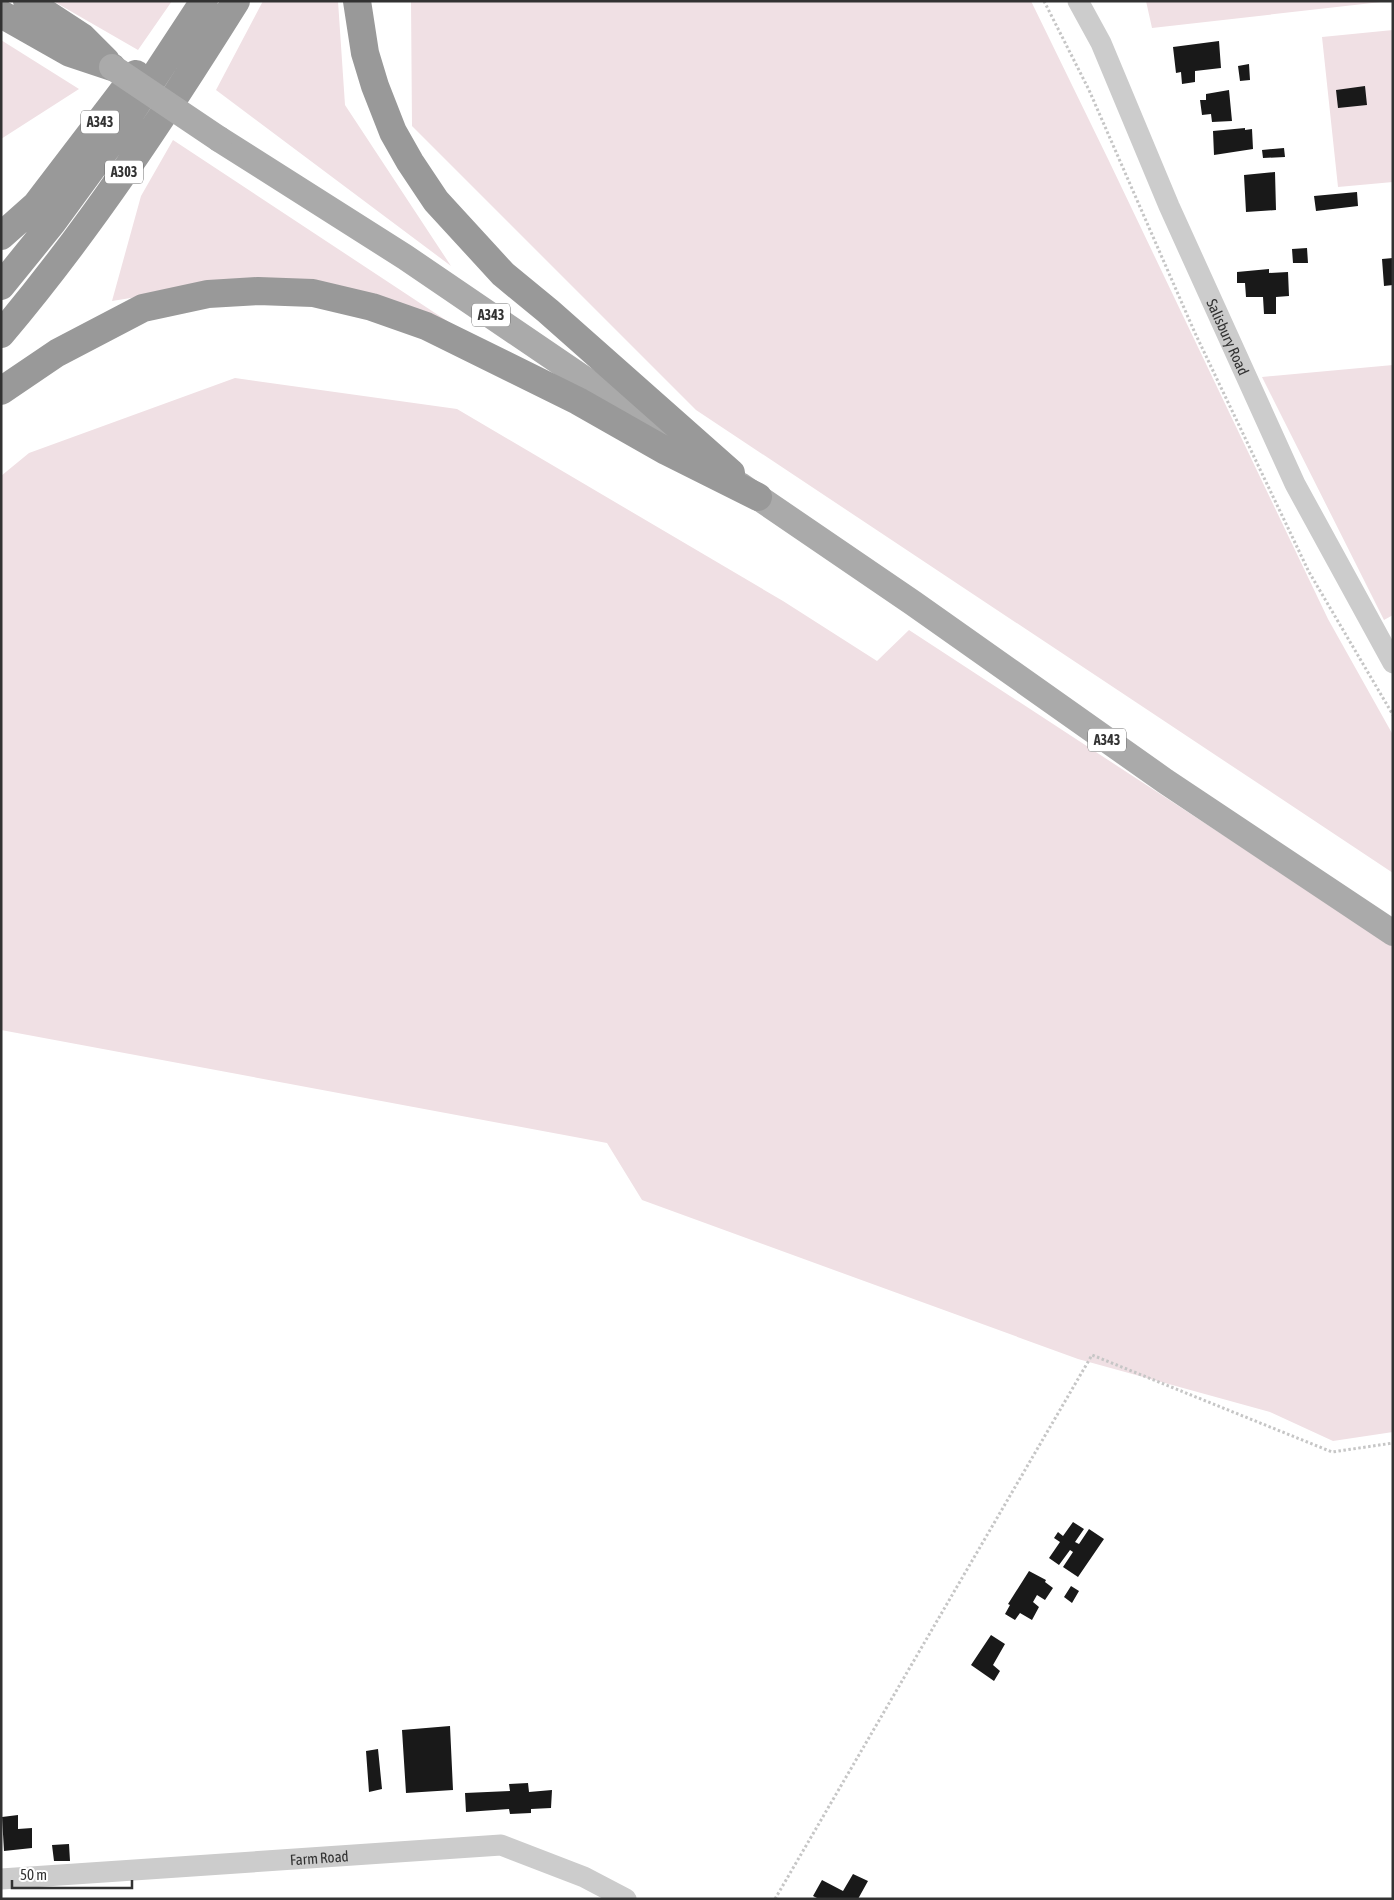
<svg xmlns="http://www.w3.org/2000/svg" width="1394" height="1900" font-family="'Asap Condensed',sans-serif">
	<style>
		.green { fill: #f0e0e4 }
		.building { fill: #191919 }
		.lines { fill: none; stroke-linecap: round; stroke-linejoin: round }
		.path { stroke: #c6c6c6; stroke-width: 3; stroke-dasharray: 2.5 2.5; stroke-linecap: butt }
		.minor { stroke: #ccc; stroke-width: 21 }
		.major { stroke: #aaa; stroke-width: 26 }
		.highway { stroke: #999; stroke-width: 28 }
		.major-bridge { stroke: #aaa; stroke-width: 26 }
		.labels { text-anchor: middle; dominant-baseline: central; stroke-width: 5; stroke-linejoin: round; paint-order: stroke }
		.shield { fill: #fff; stroke: #707070; stroke-width: 1 }
		.shield-label { font-size: 14px; font-weight: bold; fill: #323232 }
		.street-label { font-size: 15px; fill: #323232; stroke: #fff }
	</style>
	<rect width="100%" height="100%" fill="#fff"/>
	<path class="green" d="M53,1H172L138,50Z
		M263,1H338L345,105L451,266L216,90Z
		M411,1H1031L1109,161L1328,619L1393,735V873L696,410L412,126Z
		M1146,1H1390L1152,28Z
		M1393,30V182L1338,187L1322,37Z
		M1,40L79,89L1,139Z
		M173,140L479,342L255,278L112,301L141,196Z
		M1393,365V615L1384,620L1262,377Z
		M235,378L457,409L783,601L877,661L909,630L1393,946V1432L1333,1441L1270,1412L1078,1359L642,1200L607,1143L1,1030V476L29,453Z"/>
	<path class="building" d="M1219,41L1221,68L1195,71V82L1182,84L1181,72L1176,73L1173,47Z
		M1249,64L1250,80L1240,81L1238,66Z
		M1365,86L1367,105L1338,108L1336,90Z
		M1229,90L1232,121L1212,122L1211,114L1202,115L1200,100H1206V94Z
		M1245,128V130L1252,129L1253,149L1214,155L1213,131Z
		M1284,148L1285,157L1263,158L1262,150Z
		M1275,172L1276,210L1246,212L1244,175Z
		M1357,192L1358,206L1316,211L1314,196Z
		M1307,248L1308,263H1293L1292,249Z
		M1393,258V285L1384,286L1382,259Z
		M1269,269V273L1288,272L1289,296L1276,297V314H1264L1263,297H1246L1245,283H1237V272Z
		M1073,1522L1084,1529L1075,1542L1079,1544L1089,1529L1104,1539L1078,1577L1063,1567L1073,1552L1070,1550L1059,1565L1049,1558L1060,1542L1054,1538L1058,1532L1063,1536Z
		M1029,1571L1046,1580L1045,1582L1053,1588L1045,1600L1037,1595L1033,1602L1039,1607L1032,1620L1020,1613L1015,1620L1005,1614L1010,1605L1008,1604Z
		M1071,1586L1079,1591L1072,1603L1064,1597Z
		M991,1635L1005,1644L993,1665L1000,1671L994,1681L971,1665Z
		M450,1726L453,1790L406,1793L402,1730Z
		M378,1749L382,1789L369,1792L366,1751Z
		M528,1783L529,1792L552,1790L551,1808L531,1809V1813L510,1814L509,1809L466,1812L465,1793L510,1791L509,1784Z
		M18,1815V1829L32,1828V1848L4,1851L2,1817Z
		M69,1844L70,1861H54L52,1845Z
		M853,1874L868,1881L858,1899H819L813,1896L822,1880L843,1891Z"/>
	<g class="lines">
		<path class="path" d="M1044,1L1089,90L1195,333L1309,572L1393,715
			M775,1899L1092,1355L1332,1452L1393,1443"/>
		<g class="minor">
			<path id="s1" d="M1078,1L1101,43L1169,206L1295,484L1393,663"/>
			<path id="s2" d="M1,1879L501,1845L584,1877L626,1899"/>
		</g>
		<path class="major" d="M219,139L405,257L699,457
			M740,485L913,603L1165,781L1393,933"/>
		<path class="highway" d="M27,1L82,37L106,61
			M357,1L365,53L375,86L393,132L410,162L436,201L503,274L548,311L731,473
			M1,14L70,53L112,67
			M1,236L36,205L136,74
			M1,286L52,223L114,138L204,1
			M1,334C89,230 164,116 236,1
			M1,391L57,353L143,308L208,294L258,291L313,293L372,307L426,326L578,401L666,451L758,497"/>
		<path class="major-bridge" d="M112,67L219,139"/>
	</g>
	<g class="labels">
		<g class="shield">
			<rect x="81" y="110.5" width="38" height="23" rx="4"/>
			<rect x="105" y="160.5" width="38" height="23" rx="4"/>
			<rect x="472" y="303.5" width="38" height="23" rx="4"/>
			<rect x="1088" y="728.5" width="38" height="23" rx="4"/>
		</g>
		<g class="shield-label">
			<text x="100" y="122">A343</text>
			<text x="124" y="172">A303</text>
			<text x="491" y="315">A343</text>
			<text x="1107" y="740">A343</text>
		</g>
		<g class="street-label">
			<text stroke="none"><textPath href="#s1" startOffset="368">Salisbury Road</textPath></text>
			<text stroke="none"><textPath href="#s2" startOffset="319">Farm Road</textPath></text>
		</g>
	</g>
	<rect width="1394" height="1900" fill="none" stroke="#323232" stroke-width="5"/>
	<path d="M12 1880v8h120v-8" fill="none" stroke="#323232" stroke-width="2.5"/>
	<text x="20" y="1880" font-size="15" fill="#323232" stroke="#ffffff" stroke-width="4" paint-order="stroke">50 m</text>
</svg>
